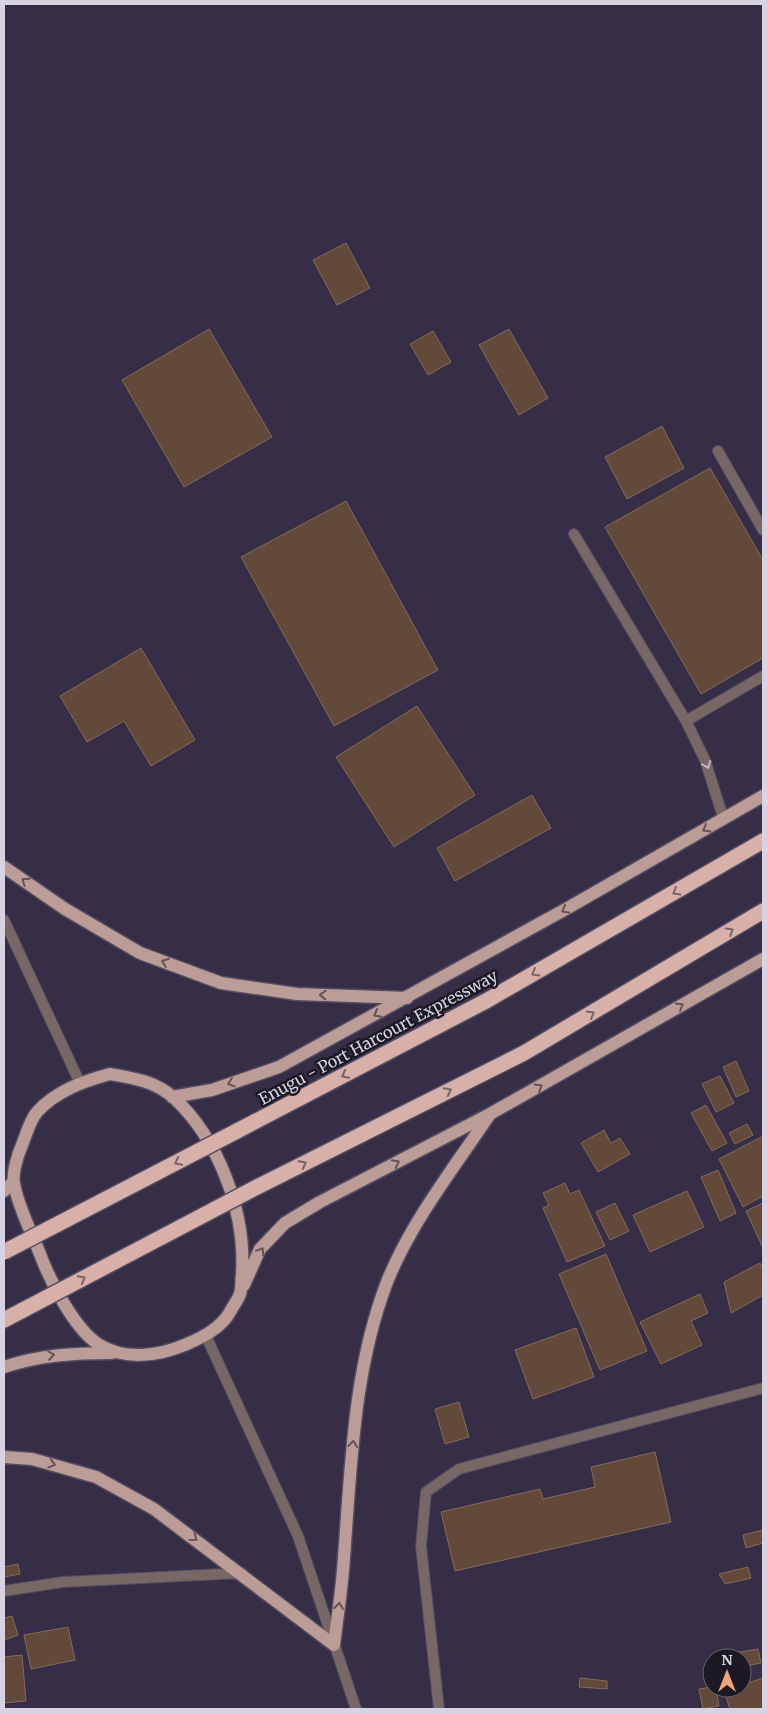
<svg xmlns="http://www.w3.org/2000/svg" width="767" height="1713" font-family="Merriweather,serif">
	<style>
		.building { fill: #63493a; stroke: #856a5a }
		.lines { fill: none; stroke-linecap: round; stroke-linejoin: round }
		.lane-casing { stroke: #534c62; stroke-width: 12 }
		.street-casing { stroke: #534c62; stroke-width: 12 }
		.primary-casing { stroke: #534c62; stroke-width: 15 }
		.highway-casing { stroke: #534c62; stroke-width: 18 }
		.lane { stroke: #786865; stroke-width: 10 }
		.street { stroke: #786865; stroke-width: 10 }
		.primary { stroke: #bc9c96; stroke-width: 12 }
		.highway { stroke: #d6b0a9; stroke-width: 15 }
		.highway-bridge-casing { stroke: #534c62; stroke-width: 18; stroke-linecap: butt }
		.highway-bridge { stroke: #d6b0a9; stroke-width: 15 }
		.oneway { stroke: #bfb8c3 }
		.oneway2 { stroke: #645457 }
		.oneway3 { stroke: #796466 }
		.labels { text-anchor: middle; dominant-baseline: central; stroke-width: 5; stroke-linejoin: round; paint-order: stroke }
		.street-label { font-size: 16px; fill: #d7d3e2; stroke: #1c1924 }
	</style>
	<rect width="100%" height="100%" fill="#362e46"/>
	<path class="building" d="M346,243L370,288L337,305L313,260Z
		M209,329L272,437L184,487L122,380Z
		M509,329L548,398L519,415L479,345Z
		M433,331L451,362L428,375L410,344Z
		M662,426L684,468L627,499L605,457Z
		M710,468L763,560V658L701,694L605,527Z
		M346,501L438,670L334,726L241,557Z
		M141,648L195,740L151,766L124,721L87,742L60,696Z
		M417,706L475,795L394,847L336,757Z
		M532,795L551,828L455,881L437,848Z
		M736,1061L749,1091L736,1097L723,1067Z
		M720,1076L734,1103L716,1112L702,1084Z
		M706,1105L727,1143L712,1151L691,1113Z
		M747,1124L753,1135L735,1144L729,1133Z
		M604,1130L611,1143L620,1138L630,1154L598,1172L581,1143Z
		M763,1136V1196L743,1207L719,1159Z
		M718,1170L736,1213L720,1221L701,1177Z
		M565,1183L570,1194L579,1190L605,1246L567,1262L543,1208L549,1205L543,1193Z
		M687,1191L704,1227L650,1252L633,1215Z
		M615,1203L629,1231L610,1240L596,1212Z
		M763,1203V1248L746,1211Z
		M606,1254L647,1351L600,1370L559,1274Z
		M760,1263L763,1269V1295L731,1313L724,1282Z
		M700,1294L708,1313L691,1321L702,1345L661,1364L640,1322Z
		M576,1328L594,1377L533,1399L515,1350Z
		M459,1402L469,1437L445,1444L435,1409Z
		M655,1452L671,1522L455,1571L441,1512L540,1489L543,1499L595,1487L591,1467Z
		M763,1530V1543L746,1548L743,1535Z
		M18,1564L20,1574L4,1577V1567Z
		M748,1567L751,1578L725,1584L719,1574Z
		M12,1616L18,1635L4,1640V1618Z
		M68,1627L75,1660L31,1669L24,1635Z
		M758,1649L761,1663L742,1667V1658H729L728,1654Z
		M22,1655L26,1701L4,1703V1657Z
		M580,1678L607,1681V1689L579,1687Z
		M763,1678V1709H730L724,1691L742,1688V1685Z
		M712,1687L716,1688L719,1706L703,1709L699,1689Z"/>
	<g class="lines">
		<g class="lane-casing">
			<path id="lane" d="M718,451L763,530
				M574,534L686,721L705,760L724,820
				M686,721L763,676"/>
		</g>
		<g class="street-casing">
			<path id="street" d="M4,920L80,1083
				M206,1336L298,1536L356,1709
				M4,1591L63,1582L242,1573
				M439,1709L421,1546L426,1492L459,1469L763,1388"/>
		</g>
		<g class="primary-casing">
			<path id="primary" d="M4,867L65,909L140,953L221,983L297,994L407,998
				M110,1074C134,1078 154,1081 173,1097C219,1139 246,1213 242,1274C241,1280 242,1288 240,1294C238,1300 233,1306 230,1312C221,1328 203,1337 187,1344C159,1356 125,1361 98,1344C74,1328 50,1281 40,1254C32,1234 17,1204 14,1183C12,1173 18,1154 22,1145C26,1135 30,1120 37,1112C56,1091 84,1081 110,1074Z
				M172,1097L212,1090L279,1067L566,909L763,796
				M4,1191L13,1182
				M244,1285L260,1249L285,1223L320,1202L490,1114L763,959
				M4,1367C40,1355 74,1353 112,1353
				M4,1457L32,1459L96,1477L154,1509L334,1645C337,1620 341,1595 343,1570C351,1473 352,1373 387,1282C411,1222 454,1168 490,1114"/>
		</g>
		<g class="highway-casing">
			<path id="highway" d="M237,1131L486,1001L763,841
				M259,1186L524,1053L763,911
				M4,1320L23,1310"/>
		</g>
		<use href="#lane" class="lane"/>
		<use href="#street" class="street"/>
		<use href="#primary" class="primary"/>
		<use href="#highway" class="highway"/>
		<g class="highway-bridge-casing">
			<path id="highway-bridge" d="M4,1252L237,1131
				M23,1310L259,1186"/>
		</g>
		<use href="#highway-bridge" class="highway-bridge"/>
	</g>
	<defs><path id="oneway-chevron" d="M-2-3.5L2.5 0L-2 3.5" fill="none" stroke-width="1.6" stroke-linecap="round" stroke-linejoin="round" transform="scale(1.25)"/></defs>
	<use class="oneway" href="#oneway-chevron" transform="translate(707 765) rotate(69)"/>
	<g class="oneway2">
		<use href="#oneway-chevron" transform="translate(706 829) rotate(150)"/>
		<use href="#oneway-chevron" transform="translate(25 881) rotate(-145)"/>
		<use href="#oneway-chevron" transform="translate(565 910) rotate(151)"/>
		<use href="#oneway-chevron" transform="translate(165 962) rotate(-160)"/>
		<use href="#oneway-chevron" transform="translate(323 995) rotate(-178)"/>
		<use href="#oneway-chevron" transform="translate(680 1006) rotate(-30)"/>
		<use href="#oneway-chevron" transform="translate(377 1014) rotate(152)"/>
		<use href="#oneway-chevron" transform="translate(231 1083) rotate(161)"/>
		<use href="#oneway-chevron" transform="translate(539 1087) rotate(-30)"/>
		<use href="#oneway-chevron" transform="translate(396 1163) rotate(-27)"/>
		<use href="#oneway-chevron" transform="translate(261 1251) rotate(-57)"/>
		<use href="#oneway-chevron" transform="translate(51 1355) rotate(-9)"/>
		<use href="#oneway-chevron" transform="translate(353 1444) rotate(-84)"/>
		<use href="#oneway-chevron" transform="translate(52 1464) rotate(16)"/>
		<use href="#oneway-chevron" transform="translate(194 1538) rotate(36)"/>
		<use href="#oneway-chevron" transform="translate(339 1606) rotate(-83)"/>
	</g>
	<g class="oneway3">
		<use href="#oneway-chevron" transform="translate(676 892) rotate(150)"/>
		<use href="#oneway-chevron" transform="translate(730 931) rotate(-31)"/>
		<use href="#oneway-chevron" transform="translate(535 973) rotate(150)"/>
		<use href="#oneway-chevron" transform="translate(591 1014) rotate(-31)"/>
		<use href="#oneway-chevron" transform="translate(345 1075) rotate(152)"/>
		<use href="#oneway-chevron" transform="translate(448 1091) rotate(-27)"/>
		<use href="#oneway-chevron" transform="translate(178 1162) rotate(153)"/>
		<use href="#oneway-chevron" transform="translate(303 1164) rotate(-27)"/>
		<use href="#oneway-chevron" transform="translate(82 1279) rotate(-28)"/>
	</g>
	<g class="labels">
		<g class="street-label">
			<text transform="translate(378 1037) rotate(-28)">Enugu - Port Harcourt Expressway</text>
		</g>
	</g>
	<rect width="767" height="1713" fill="none" stroke="#d7d3e2" stroke-width="10"/>
	<g transform="translate(727 1673)"><circle r="24" fill="#1c1924" stroke="#676370"/>
	<path d="M0-4L9 19L0 12L-9 19Z" fill="#f0a279"/>
	<text y="-8" font-size="14" font-weight="bold" text-anchor="middle" fill="#d7d3e2">N</text>
	</g>
</svg>
